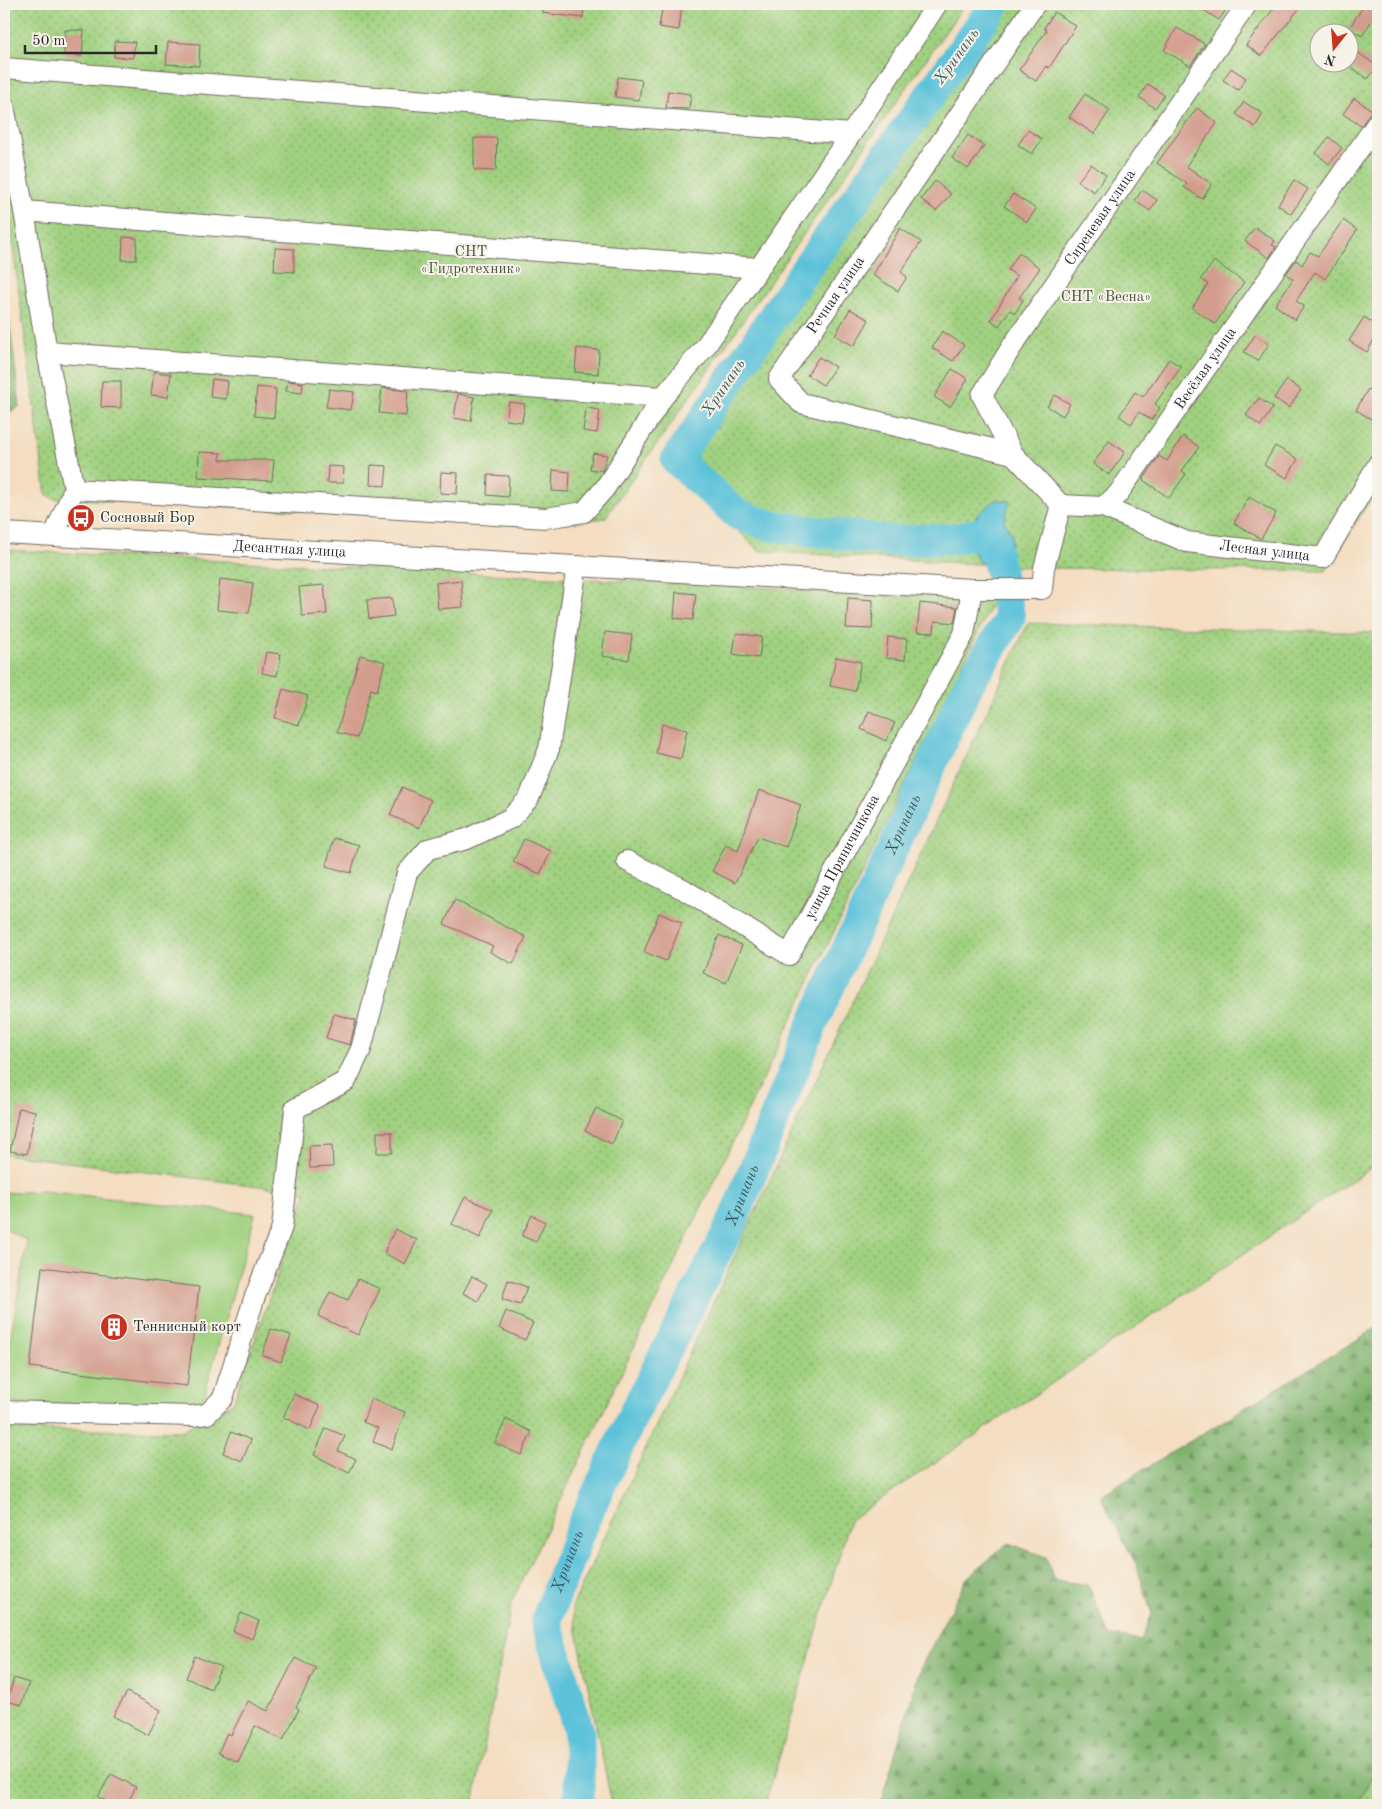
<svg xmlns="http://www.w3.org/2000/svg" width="1382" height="1809" font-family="'Old Standard TT',serif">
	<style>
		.grass { fill: url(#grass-dots); stroke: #667e56; fill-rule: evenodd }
		.forest { fill: url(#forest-firs); stroke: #566f4c }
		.pitch { fill: #a0d180; stroke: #667e56 }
		.water { fill: #5cc2da; stroke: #447682 }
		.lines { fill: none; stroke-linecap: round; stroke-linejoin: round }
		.river { stroke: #5cc2da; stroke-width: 31 }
		.building { fill: #d39d8d }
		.minor-casing { stroke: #71695f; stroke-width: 22 }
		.minor { stroke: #fff; stroke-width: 20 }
		.labels { text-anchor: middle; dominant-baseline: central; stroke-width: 4; stroke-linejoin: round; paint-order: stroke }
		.street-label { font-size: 15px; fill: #2b2b2b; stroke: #f7f3e8 }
		.park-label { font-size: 15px; fill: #485440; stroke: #f7f3e8 }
		.poi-label { font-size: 15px; fill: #2b2b2b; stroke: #f7f3e8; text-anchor: start }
		.water-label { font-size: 16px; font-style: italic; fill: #3a5860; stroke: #f7f3e8 }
	</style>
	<defs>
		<pattern id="grass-dots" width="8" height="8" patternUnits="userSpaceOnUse" patternTransform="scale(1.25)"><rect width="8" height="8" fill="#a0d180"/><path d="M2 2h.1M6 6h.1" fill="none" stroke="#83aa69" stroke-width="1.8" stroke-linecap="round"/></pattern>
		<pattern id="forest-firs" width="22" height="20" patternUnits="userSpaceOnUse" patternTransform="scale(1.25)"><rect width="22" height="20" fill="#80b36e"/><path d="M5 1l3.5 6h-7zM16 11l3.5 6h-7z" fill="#69925b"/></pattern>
	</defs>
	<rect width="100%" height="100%" fill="#f7f3e8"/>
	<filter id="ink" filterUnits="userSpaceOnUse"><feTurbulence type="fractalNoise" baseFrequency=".02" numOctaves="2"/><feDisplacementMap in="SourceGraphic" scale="10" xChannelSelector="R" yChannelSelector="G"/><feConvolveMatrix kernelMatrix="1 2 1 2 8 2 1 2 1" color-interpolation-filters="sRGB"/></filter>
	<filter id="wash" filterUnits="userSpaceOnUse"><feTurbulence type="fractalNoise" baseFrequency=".0096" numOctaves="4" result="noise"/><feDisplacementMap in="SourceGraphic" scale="20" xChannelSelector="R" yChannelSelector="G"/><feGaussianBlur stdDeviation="1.12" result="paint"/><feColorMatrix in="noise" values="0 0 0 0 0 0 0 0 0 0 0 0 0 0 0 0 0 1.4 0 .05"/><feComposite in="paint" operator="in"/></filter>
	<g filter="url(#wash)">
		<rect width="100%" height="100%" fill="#f4ddc0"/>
		<path class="grass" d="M4,4H965L605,518L569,523L69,499H55L46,494L4,181Z
			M980,4H1378V487L1326,571L1044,568L759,551L662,456ZM1320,32H1350V62H1320Z
			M4,550L994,599L512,1601L473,1805H4V1429L181,1431L233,1403L306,1192L4,1154V924L7,895L4,884Z
			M1028,623L1378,633V1163L850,1520L765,1805H612L572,1607Z
			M1378,1764V1805H1358Z"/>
		<path class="forest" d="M4,276L20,406L4,416Z
			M1378,1327V1764L1358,1805H880L920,1669L967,1578L1008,1543L1046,1557L1054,1580L1088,1585L1110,1636L1141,1640L1152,1614L1136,1564L1100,1496Z"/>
		<path class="pitch" d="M43,1191L255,1214L201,1407L4,1403V1377L27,1241L4,1228V1193Z"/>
		<path class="water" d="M995,500L1010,501L1004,521L1012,535L1010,550L999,561L978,562L973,548L976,516Z"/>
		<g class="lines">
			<g class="river">
				<path d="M995,4L798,280L676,460L738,515L772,526L892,541L959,538L974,534L994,541L1002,581"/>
				<path id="s1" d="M579,1805V1732L546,1621L583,1523L634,1413L732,1223L813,1023L968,685L1010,618L1006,599"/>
			</g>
		</g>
		<g id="blocks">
			<path class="building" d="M544,4H584L583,18L543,13Z
				M663,4H682L679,30L659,27Z
				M1194,4H1230L1219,20Z
				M1277,4H1303L1261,56L1246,45Z
				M1365,4H1378V11L1362,36L1349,28Z
				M1054,12L1076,26L1049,68L1046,66L1036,81L1019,70L1047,30L1044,28Z
				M1177,28L1205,44L1190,66L1164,50Z
				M65,30H84L82,56L64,55Z
				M115,41L135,42L133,58L114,57Z
				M168,42L200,44L199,66L166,64Z
				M1357,52L1377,66L1368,79L1348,65Z
				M1231,68L1246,78L1238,90L1223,80Z
				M618,77L642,80L639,100L615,97Z
				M1148,84L1164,95L1155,108L1139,97Z
				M668,91L691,94L689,109L666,108Z
				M1085,94L1110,110L1094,134L1069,117Z
				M1354,98L1372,110L1361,126L1343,114Z
				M1244,102L1263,114L1255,127L1236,114Z
				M1197,108L1217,123L1186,166L1212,184L1202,199L1184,187L1187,184L1157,163Z
				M1028,130L1042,139L1032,154L1018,145Z
				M968,135L984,146L968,169L952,158Z
				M1329,137L1342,148L1329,164L1316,153Z
				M474,138H497L496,171L474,170Z
				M1091,164L1106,175L1094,192L1078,181Z
				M1294,180L1308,189L1291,214L1278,205Z
				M935,181L951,194L936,211L921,199Z
				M1142,190L1157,200L1150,211L1135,201Z
				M1013,194L1036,209L1027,222L1004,206Z
				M1343,220L1357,230L1325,279L1315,272L1296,301L1304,306L1295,320L1275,305L1293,279L1286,274L1296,260L1302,265L1310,252L1318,256Z
				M1255,227L1275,241L1272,245L1276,247L1269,258L1245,241Z
				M900,228L921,242L901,272L907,277L898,291L873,275Z
				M123,237L137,238L136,260H122Z
				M275,248L294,249V272L274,271Z
				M1019,253L1040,268L1019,298L1023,300L1015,313L1010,310L999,326L991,320L1017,276L1008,270Z
				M1214,261L1244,282L1215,324L1192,308L1208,284L1201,279Z
				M850,309L869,320L854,346L835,335Z
				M1364,317L1378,326V333L1367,352L1349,341Z
				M942,331L964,345L953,361L932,348Z
				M1255,335L1269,344L1258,361L1244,352Z
				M577,348L599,350L598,374L575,372Z
				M819,357L835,367L823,385L807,375Z
				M1169,359L1181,367L1155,404L1160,408L1151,420L1139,412L1131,424L1119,416L1135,392L1143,397Z
				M952,369L968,379L950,407L934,397Z
				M154,372L171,374L168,397L151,395Z
				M212,379L228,381L226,399L210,397Z
				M1287,380L1301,390L1289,408L1274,398Z
				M102,381H121V408L101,407Z
				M288,381L303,383L302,393L286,391Z
				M257,387L276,389L274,418L254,416Z
				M382,388L408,391L406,416L379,413Z
				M329,389L354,392L351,410L326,407Z
				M1368,389L1378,395V405L1371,419L1356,410Z
				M458,394L474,397L471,421L454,418Z
				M1055,395L1070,404L1063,416L1047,406Z
				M1259,398L1273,408L1260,426L1246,415Z
				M509,402L525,404L522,422L506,420Z
				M586,408L600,410L597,433L583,431Z
				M1183,436L1199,447L1182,471L1186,474L1169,498L1143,480L1159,456L1167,461Z
				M1109,441L1125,452L1109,475L1093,464Z
				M1275,446L1298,459L1287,478L1264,465Z
				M199,452L221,453L220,460H274L272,481L198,477Z
				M593,453L607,455L602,471L590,469Z
				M371,465L387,466L385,486L370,485Z
				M328,466L344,467L343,483H327Z
				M553,470L570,472L569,492L552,491Z
				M441,472L458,473L457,494L440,493Z
				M488,475L509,476L508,497L487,495Z
				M1249,497L1276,513L1261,539L1234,523Z
				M220,579L253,583L249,613L217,610Z
				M461,580L463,607L438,609L436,583Z
				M324,585L327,614L302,616L299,587Z
				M676,592L696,594L693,620L674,618Z
				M392,598L394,616L369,619L367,600Z
				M848,598L873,600L872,629L846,628Z
				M920,603L957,607L954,623L935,621L934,633L917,632Z
				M605,632L632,635L629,660L602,656Z
				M736,633L762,637L759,658L733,654Z
				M888,637L907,639L905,660L886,658Z
				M266,652L281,654L277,676L262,673Z
				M360,655L385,662L377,691L371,689L357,738L337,732Z
				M836,657L861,662L855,691L830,686Z
				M283,689L308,696L299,725L275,718Z
				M869,711L895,723L886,741L861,729Z
				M662,724L687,730L681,759L656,753Z
				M402,787L431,800L419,828L390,815Z
				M759,790L801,805L786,847L758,837L735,883L712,871L726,845L738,851Z
				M334,838L359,845L351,873L326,866Z
				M524,839L551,851L540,874L513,862Z
				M455,900L526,937L513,964L490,952L493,946L444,924Z
				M659,913L682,923L666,961L644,952Z
				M719,935L742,945L726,983L703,973Z
				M334,1014L356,1020L350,1045L326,1038Z
				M19,1108L35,1111L27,1154L10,1151Z
				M596,1108L622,1121L612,1144L585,1131Z
				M377,1132H392V1153H377Z
				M332,1145L333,1167L310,1168L309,1146Z
				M465,1197L493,1210L480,1238L452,1224Z
				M532,1215L545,1222L536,1242L522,1236Z
				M395,1229L417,1240L405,1264L384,1253Z
				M42,1267L199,1287L187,1386L30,1367Z
				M472,1276L487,1284L478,1301L463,1293Z
				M358,1279L380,1289L358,1335L318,1316L330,1292L348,1300Z
				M508,1280L527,1287L520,1305L502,1299Z
				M506,1311L533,1323L525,1340L499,1328Z
				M271,1329L291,1335L281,1362L262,1355Z
				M294,1394L320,1406L310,1430L283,1417Z
				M371,1399L405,1412L392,1449L373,1442L378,1428L363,1422Z
				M506,1419L532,1432L521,1455L495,1443Z
				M326,1428L345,1436L338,1451L356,1459L349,1473L314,1455Z
				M231,1432L251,1440L242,1461L223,1453Z
				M241,1613L259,1621L252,1639L233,1631Z
				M195,1656L221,1667L211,1689L186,1678Z
				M295,1658L316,1668L296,1707L299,1709L283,1740L255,1726L238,1762L218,1753L227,1733L231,1735L248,1701L268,1711Z
				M14,1678L29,1683L21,1705L7,1701Z
				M127,1692L161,1710L148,1735L113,1716Z
				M111,1774L136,1787L126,1805H113L98,1797Z"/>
		</g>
	</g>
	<g filter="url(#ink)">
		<use href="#blocks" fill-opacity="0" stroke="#71695f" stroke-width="1"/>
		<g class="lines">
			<g class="minor-casing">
				<g id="minor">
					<path d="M4,68L851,134"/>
					<path d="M4,106L24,211L47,352L74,489L54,535"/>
					<path d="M24,211L758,268"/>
					<path d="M47,352L663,397"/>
					<path id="s2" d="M1013,454L801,403L779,379L1035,4"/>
					<path d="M74,489L546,518L584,512L605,488L663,397L705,347L851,134L937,4"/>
					<path id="s3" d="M1061,505L1013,454L982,395L1011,348L1247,4"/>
					<path id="s4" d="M1103,507L1187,542L1323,558L1378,464"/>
					<path id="s5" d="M4,533L972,589H1042L1044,568L1061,505L1103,507L1118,494L1378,122"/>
					<path id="s6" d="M627,861L683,889L789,955L964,634L972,589"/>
					<path d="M4,1411L192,1416L207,1414L223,1398L254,1299L282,1227L295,1109L346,1081L361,1049L407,873L428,849L467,839L511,818L529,798L549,749L575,579"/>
				</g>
			</g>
			<use href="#minor" class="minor"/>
		</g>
	</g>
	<defs>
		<g id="bus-disc" transform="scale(1.4375)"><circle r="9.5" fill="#c8321e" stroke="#f7f3e8"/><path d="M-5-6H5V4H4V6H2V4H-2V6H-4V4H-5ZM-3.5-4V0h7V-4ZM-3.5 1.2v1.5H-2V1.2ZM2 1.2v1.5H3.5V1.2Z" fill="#fff"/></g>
		<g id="building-disc" transform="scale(1.4375)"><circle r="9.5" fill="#c8321e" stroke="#f7f3e8"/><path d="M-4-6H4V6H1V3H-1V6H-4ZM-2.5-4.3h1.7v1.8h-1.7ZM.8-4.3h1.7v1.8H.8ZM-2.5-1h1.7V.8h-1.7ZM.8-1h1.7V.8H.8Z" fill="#fff"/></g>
	</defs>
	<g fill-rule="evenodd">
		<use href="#bus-disc" x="81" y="518"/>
		<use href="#building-disc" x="114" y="1327"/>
	</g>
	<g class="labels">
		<g class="street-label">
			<text stroke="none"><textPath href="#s3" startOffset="350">Сиреневая улица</textPath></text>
			<text stroke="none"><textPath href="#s2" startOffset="352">Речная улица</textPath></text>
			<text stroke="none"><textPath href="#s5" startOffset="1341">Весёлая улица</textPath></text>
			<text stroke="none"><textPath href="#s5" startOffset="286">Десантная улица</textPath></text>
			<text stroke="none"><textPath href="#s4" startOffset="169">Лесная улица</textPath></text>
			<text stroke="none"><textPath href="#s6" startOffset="299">улица Пряничникова</textPath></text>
		</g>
		<g class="park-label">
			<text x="471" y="252">СНТ<tspan x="471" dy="17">«Гидротехник»</tspan></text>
			<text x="1106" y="297">СНТ «Весна»</text>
		</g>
		<g class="poi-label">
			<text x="100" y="518">Сосновый Бор</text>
			<text x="133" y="1327">Теннисный корт</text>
		</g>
		<g class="water-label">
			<text transform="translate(957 57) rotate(-54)">Хрипань</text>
			<text transform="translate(724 388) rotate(-56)">Хрипань</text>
			<text stroke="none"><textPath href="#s1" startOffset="1062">Хрипань</textPath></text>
			<text stroke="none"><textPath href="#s1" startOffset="658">Хрипань</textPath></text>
			<text stroke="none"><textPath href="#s1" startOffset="252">Хрипань</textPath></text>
		</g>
	</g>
	<rect width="1382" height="1809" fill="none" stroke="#f7f3e8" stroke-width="20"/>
	<g transform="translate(1334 48) rotate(197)"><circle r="24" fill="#f7f3e8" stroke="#a5a39c"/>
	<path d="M0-4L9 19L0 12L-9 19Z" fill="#c8321e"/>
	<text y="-8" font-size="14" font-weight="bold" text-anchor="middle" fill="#2b2b2b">N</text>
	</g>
	<path d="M25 45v8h131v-8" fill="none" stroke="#2b2b2b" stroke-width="2.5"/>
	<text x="32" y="45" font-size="15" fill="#2b2b2b" stroke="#f7f3e8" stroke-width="4" paint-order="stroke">50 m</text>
</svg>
